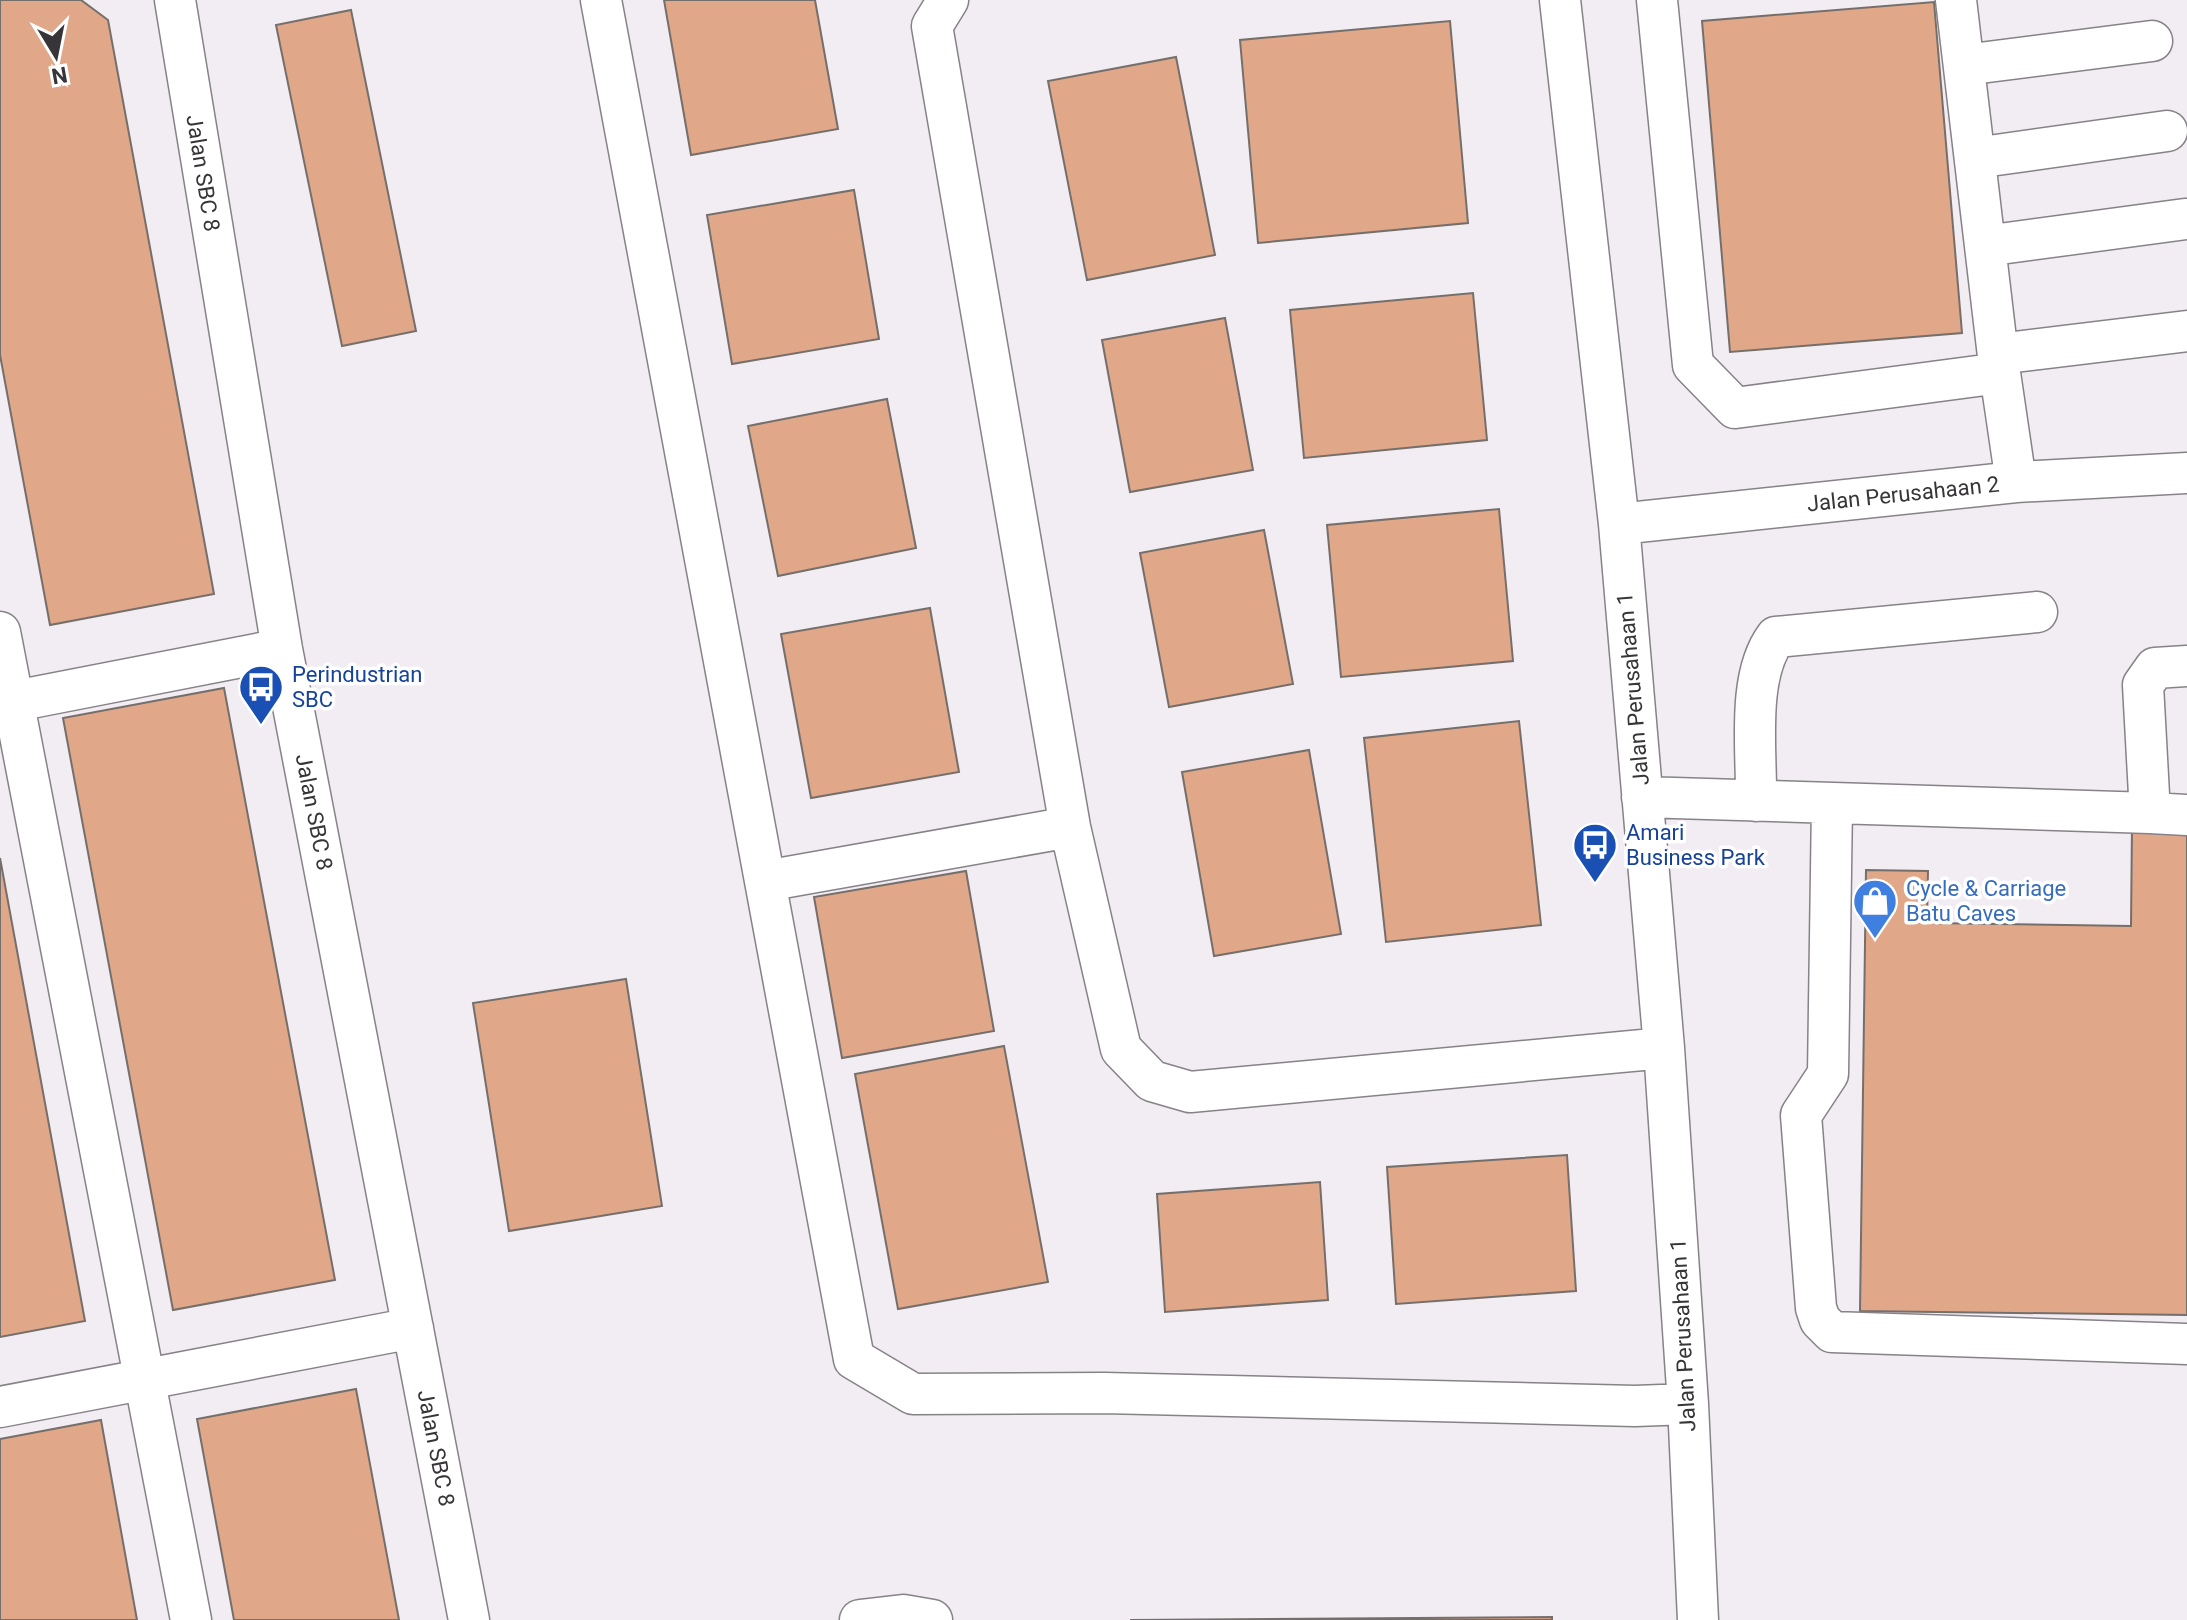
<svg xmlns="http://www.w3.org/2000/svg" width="2187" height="1620" font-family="Roboto,sans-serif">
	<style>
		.building { fill: #e0a789; stroke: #756f6b; stroke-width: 2 }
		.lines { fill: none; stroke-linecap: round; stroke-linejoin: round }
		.minor-casing { stroke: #878288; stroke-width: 43 }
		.minor { stroke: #fff; stroke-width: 40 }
		.labels { text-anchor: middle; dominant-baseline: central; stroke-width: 7; stroke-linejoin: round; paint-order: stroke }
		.street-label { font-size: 22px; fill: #373537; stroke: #fff }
		.transit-label { font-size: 22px; fill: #164399; stroke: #fff; text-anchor: start }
		.shop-label { font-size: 22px; fill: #366cbe; stroke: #fff; text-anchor: start }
	</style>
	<rect width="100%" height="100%" fill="#f2ecf3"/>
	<path class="building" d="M0,0H81L108,20L214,594L50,625L0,355Z
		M664,0H815L838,129L691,155Z
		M1934,2L1962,333L1730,352L1702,21Z
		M351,10L416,331L342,346L276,25Z
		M1450,21L1468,223L1258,243L1240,40Z
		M1176,57L1215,255L1087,280L1048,81Z
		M854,190L879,339L732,364L707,215Z
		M1473,293L1487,440L1304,458L1290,310Z
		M1225,318L1253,470L1130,492L1102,340Z
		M887,399L916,548L778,576L748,426Z
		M1499,509L1513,661L1341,677L1327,525Z
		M1264,530L1293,684L1169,707L1140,553Z
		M930,608L959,772L811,798L781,634Z
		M224,688L335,1280L173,1310L63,718Z
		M1519,721L1541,925L1386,942L1364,738Z
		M1309,750L1341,934L1214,956L1182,772Z
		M2132,825H2187V1315L1860,1311L1866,870L1928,871L1927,923L2131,926Z
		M0,858L85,1321L0,1337Z
		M966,871L994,1031L842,1058L814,897Z
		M626,979L662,1206L509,1231L473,1003Z
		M1004,1046L1048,1282L898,1309L855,1074Z
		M1567,1155L1576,1291L1396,1304L1387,1167Z
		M1320,1182L1328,1300L1165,1312L1157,1194Z
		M356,1389L399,1620H234L197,1419Z
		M101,1420L137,1620H0V1439Z
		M1552,1617V1620H1130Z"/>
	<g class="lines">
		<g class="minor-casing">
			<path id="minor" d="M175,0L282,649L469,1620
				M601,0L854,1359L913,1394L1104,1393L1635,1406L1688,1404
				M948,0L932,26L1070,827L1121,1049L1152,1081L1190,1092L1664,1048
				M1560,0L1619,524L1664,1048L1688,1404L1698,1620
				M1657,0L1693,365L1735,408L2000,373L1956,0
				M1964,65L2152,41
				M1975,158L2167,131
				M1985,246L2185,219
				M1998,354L2187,331
				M2000,373L2016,482
				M1619,524L2016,482L2187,473
				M0,632L191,1620
				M0,704L282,649
				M1642,797L2150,813L2143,685L2155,668L2187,666
				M1756,801C1757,752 1746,677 1776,637L2037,612
				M1832,804L1828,1074L1801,1115L1816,1308L1820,1320L1832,1332L2187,1344
				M2150,813L2187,815
				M765,881L1070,827
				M0,1407L413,1328
				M860,1620L903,1615L932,1620"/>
		</g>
		<use href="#minor" class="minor"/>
	</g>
	<defs>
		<g id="bus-pin" transform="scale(2.3)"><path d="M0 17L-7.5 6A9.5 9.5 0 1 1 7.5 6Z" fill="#1a4fb4" stroke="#fff"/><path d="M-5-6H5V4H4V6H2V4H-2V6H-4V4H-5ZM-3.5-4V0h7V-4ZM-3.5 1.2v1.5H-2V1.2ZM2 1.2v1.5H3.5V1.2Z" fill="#fff"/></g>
		<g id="shop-pin" transform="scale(2.3)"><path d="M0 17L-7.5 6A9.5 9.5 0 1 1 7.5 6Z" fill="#3f7fe0" stroke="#fff"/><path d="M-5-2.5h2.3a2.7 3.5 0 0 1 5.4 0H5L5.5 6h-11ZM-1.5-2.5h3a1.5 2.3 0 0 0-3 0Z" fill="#fff"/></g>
	</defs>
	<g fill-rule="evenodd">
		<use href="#bus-pin" x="261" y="687"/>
		<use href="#bus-pin" x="1595" y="845"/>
		<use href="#shop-pin" x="1875" y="901"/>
	</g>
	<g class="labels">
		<g class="street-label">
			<text transform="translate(203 173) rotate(81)">Jalan SBC 8</text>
			<text transform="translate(1903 494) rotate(-6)">Jalan Perusahaan 2</text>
			<text transform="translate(1633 689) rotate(-95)">Jalan Perusahaan 1</text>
			<text transform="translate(314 812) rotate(79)">Jalan SBC 8</text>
			<text transform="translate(1683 1335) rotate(-93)">Jalan Perusahaan 1</text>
			<text transform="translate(436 1448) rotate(79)">Jalan SBC 8</text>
		</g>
		<g class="transit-label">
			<text x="292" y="674">Perindustrian<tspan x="292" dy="25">SBC</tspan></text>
			<text x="1626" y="832">Amari<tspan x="1626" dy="25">Business Park</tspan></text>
		</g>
		<g class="shop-label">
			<text x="1906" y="888">Cycle &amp; Carriage<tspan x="1906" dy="25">Batu Caves</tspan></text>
		</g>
	</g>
	<g transform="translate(56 56) rotate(170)" stroke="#ffffff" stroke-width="6" paint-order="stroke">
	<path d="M0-6L14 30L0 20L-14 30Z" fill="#373537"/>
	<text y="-12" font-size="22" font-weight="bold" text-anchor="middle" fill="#373537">N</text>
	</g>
</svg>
